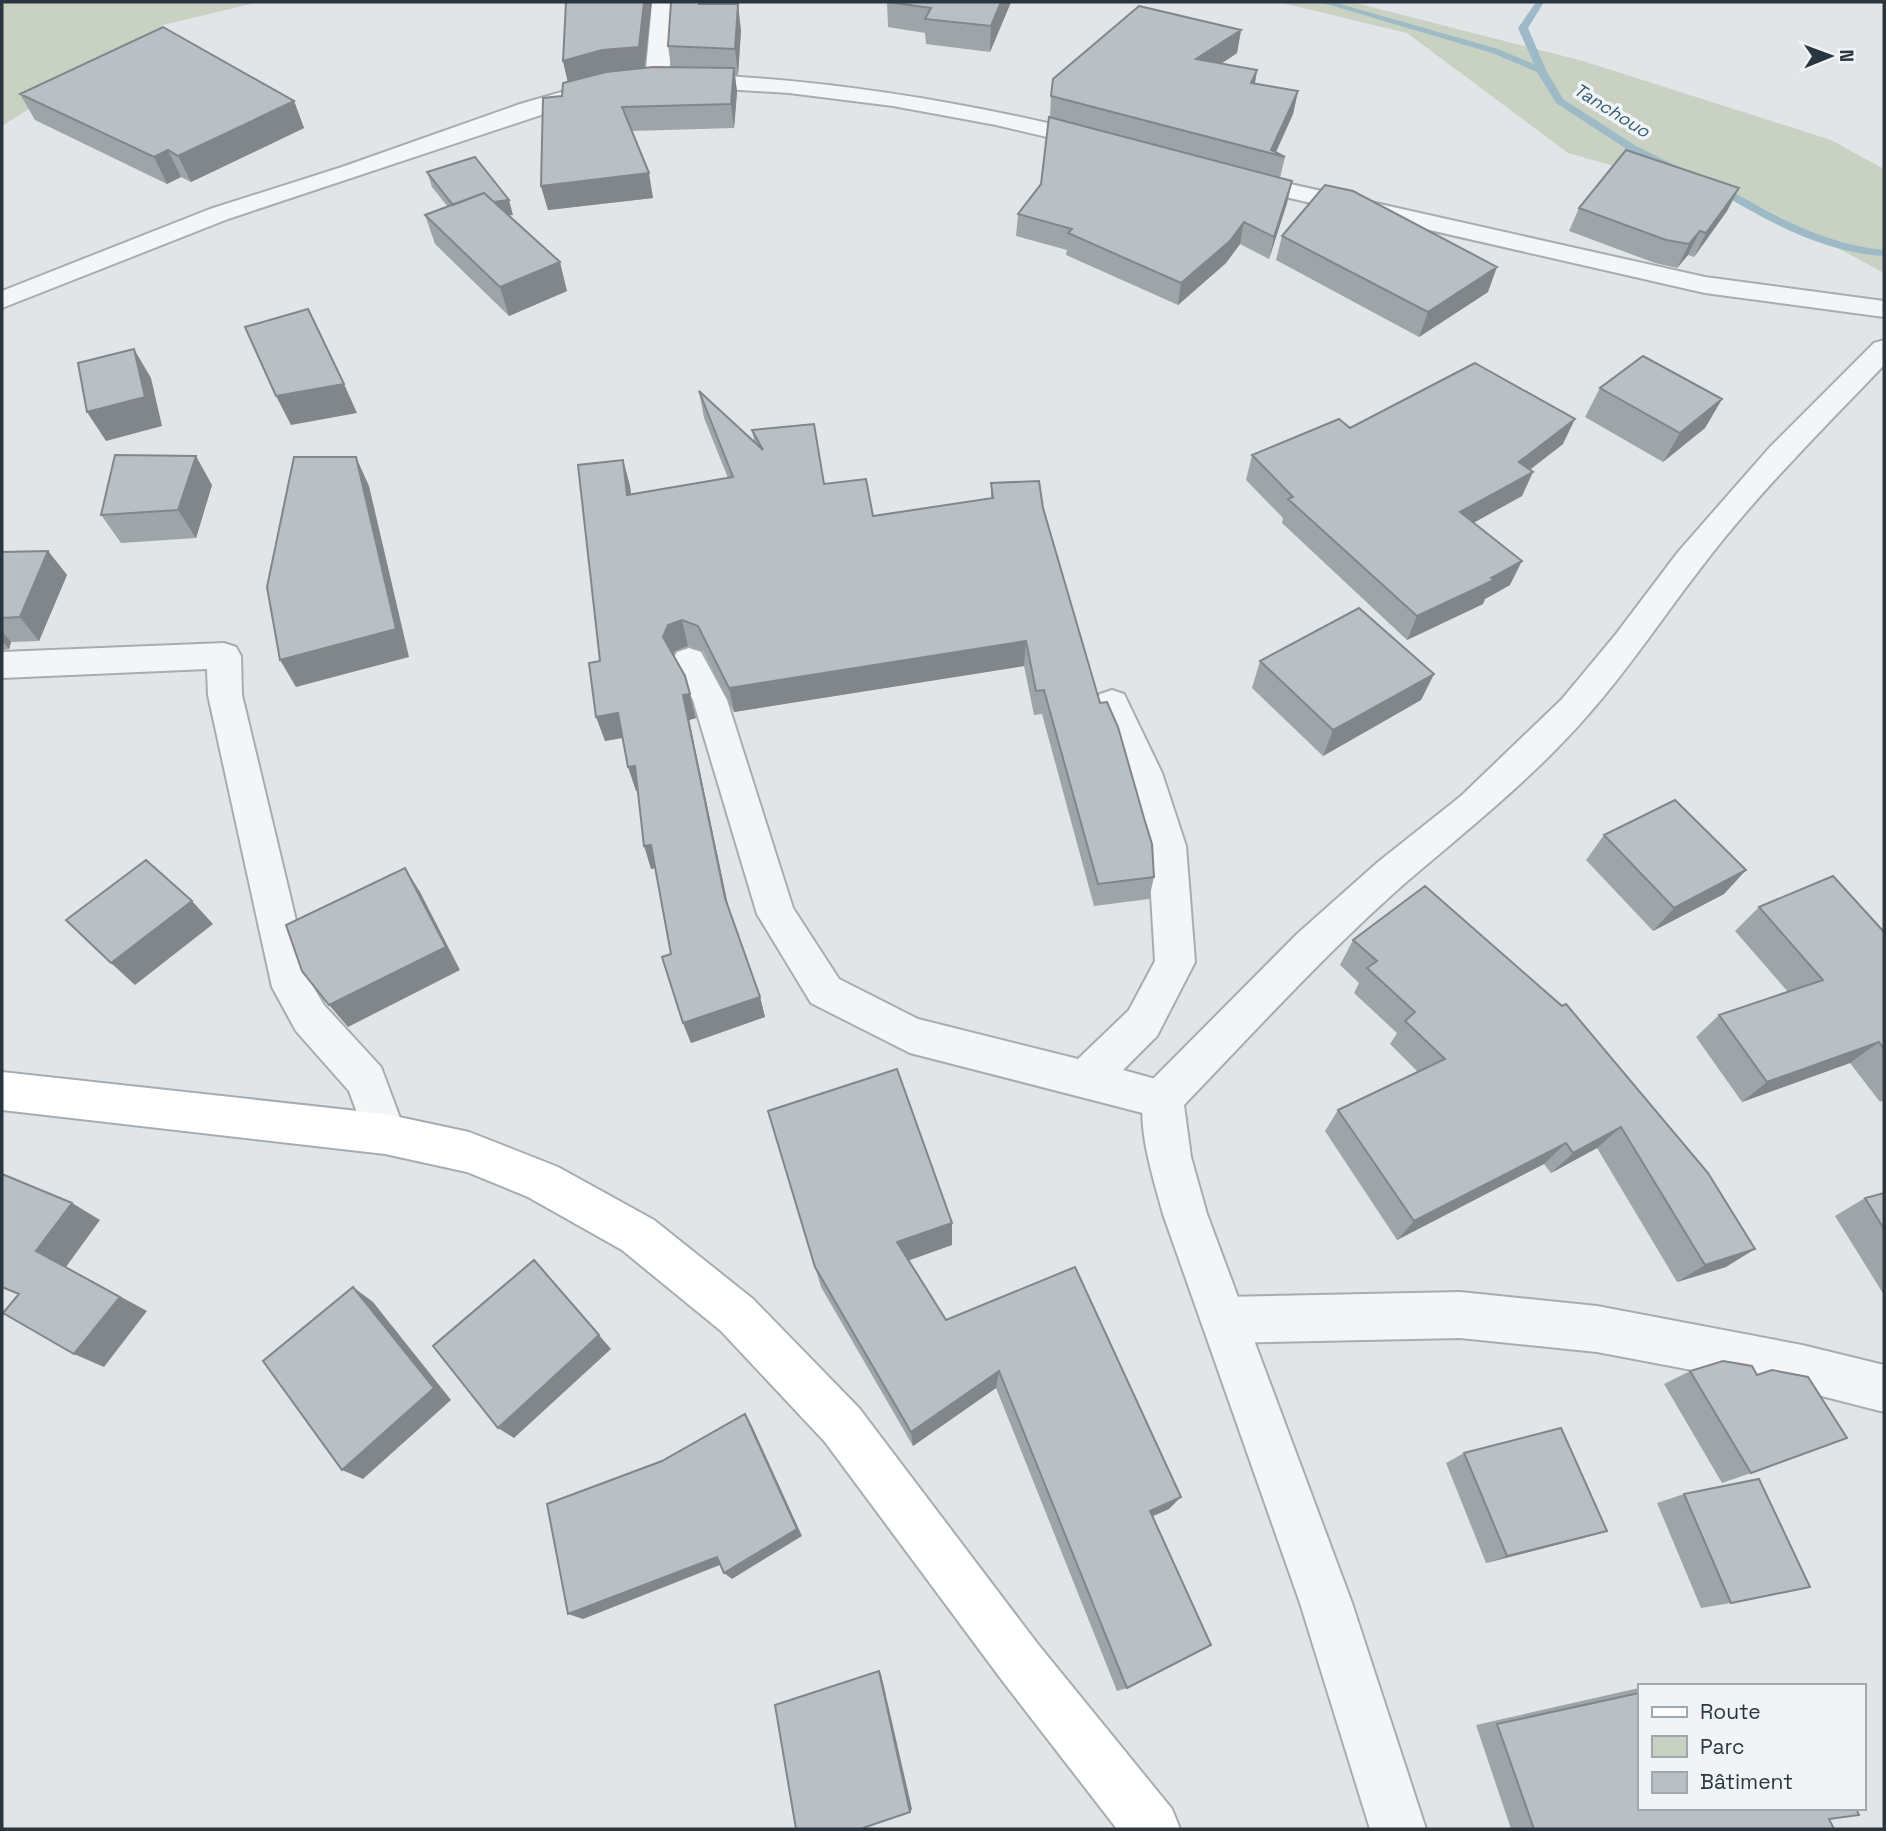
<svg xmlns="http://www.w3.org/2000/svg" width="1886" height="1831" font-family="'Space Grotesk',sans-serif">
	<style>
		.green { fill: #c9d2c2 }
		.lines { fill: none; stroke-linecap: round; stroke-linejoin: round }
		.stream { fill: #9ebac6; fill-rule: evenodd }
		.minor-casing { stroke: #a6adb2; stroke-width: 4 }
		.tertiary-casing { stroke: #a6adb2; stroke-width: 4 }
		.secondary-casing { stroke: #a6adb2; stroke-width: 4 }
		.minor { fill: #f3f5f7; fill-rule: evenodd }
		.tertiary { fill: #f3f5f7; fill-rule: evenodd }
		.secondary { fill: #fff; fill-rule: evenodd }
		.wall { fill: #9ea5a9 }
		.shaded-wall { fill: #81868a }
		.building { fill: #b8c0c5; stroke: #81868a; stroke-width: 2 }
		.labels { text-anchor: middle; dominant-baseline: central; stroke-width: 7; stroke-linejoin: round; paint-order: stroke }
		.far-water-label { font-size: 18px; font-style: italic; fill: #375d70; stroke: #f0f4f6 }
	</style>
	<rect width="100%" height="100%" fill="#e1e5e8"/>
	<path class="green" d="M2,2H259L163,25L2,126Z
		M1278,2H1352L1583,61L1831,140L1884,169V273L1765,209L1568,153L1407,33Z"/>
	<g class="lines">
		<path class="stream" d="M1320,2H1333L1498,49L1534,64L1518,28L1536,2H1544L1528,28L1546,70L1563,99L1636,146L1685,170L1676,172L1628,150L1556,103L1537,72L1492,53Z
			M1713,185H1721C1773,215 1823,244 1884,250V256C1820,252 1768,221 1713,189Z"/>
		<g class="minor-casing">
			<path id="minor" d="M652,2H674L669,81L665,86H649L645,81Z
				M684,74C828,79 967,102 1107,137L1110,142L1107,147L1098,149L996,125L893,106L789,93L676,86L672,81L676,76Z
				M593,83L601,85L605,90L601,95L228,219L2,308V291L210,209L342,167L520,104Z
				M1237,172L1705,277L1884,301V317L1705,293L1228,184L1225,179L1228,174Z
				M224,643L236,647L241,656L242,695L311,983L324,1005L381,1067L406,1134L400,1148L385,1154L370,1148L349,1091L296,1031L272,987L208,695L207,669L2,678V652Z
				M689,648L701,652L727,700L793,908L839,979L918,1019L1078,1059L1129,1010L1155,961L1148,846L1126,773L1095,703L1100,694L1112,690L1124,694L1162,773L1186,846L1195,962L1157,1036L1123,1070L1177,1085L1183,1099L1177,1113L1162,1118L910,1053L811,1003L757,914L693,700L672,661L677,652Z
				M1460,1292L1597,1306L1802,1345L1884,1365V1412L1802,1391L1597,1352L1460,1338L1224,1343L1208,1336L1201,1320L1208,1304L1224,1297Z"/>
		</g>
		<g class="tertiary-casing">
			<path id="tertiary" d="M1884,340V365C1821,431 1755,496 1700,569C1662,618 1628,670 1587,716C1532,779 1467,830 1404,884C1326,953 1256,1030 1184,1105L1191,1157L1207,1214L1352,1603L1426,1829H1370L1300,1603L1163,1214C1154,1180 1133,1118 1147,1085L1297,934L1378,862L1461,796L1562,699L1616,634L1678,552L1770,447L1874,343Z"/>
		</g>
		<g class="secondary-casing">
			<path id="secondary" d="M2,1072L385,1114L469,1132L558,1167L654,1220L753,1299L859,1408L1037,1643L1172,1809L1180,1829H1117L1001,1679L825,1442L721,1331L622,1250L528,1197L467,1172L385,1154L2,1110Z"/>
		</g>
		<use href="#minor" class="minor"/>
		<use href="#tertiary" class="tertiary"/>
		<use href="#secondary" class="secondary"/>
	</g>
	<path class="wall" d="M671,2H704V4L741,30L738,75H735L737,92L734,128L632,131L653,198L548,210L541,186L562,96L568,82L563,61L644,68L671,67L668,46Z
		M887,2H1011L990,52L926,44L925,33L888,27Z
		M1241,30L1237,53L1221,64L1257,70L1255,84L1298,91L1293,114L1276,152L1285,157L1280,178L1292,181L1287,203L1269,259L1240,244L1226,263L1178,305L1066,255L1067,250L1016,236L1018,214L1041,184L1050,117L1051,96Z
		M20,94L294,101L304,128L191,182L181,177L167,184L35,120Z
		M427,172L513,215H508L567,291L509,316L435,244L425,215L448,207L432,187Z
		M1739,188L1727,211L1694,257L1688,255L1677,268L1655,263L1569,231L1579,208Z
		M1282,236L1488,292L1419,337L1276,260Z
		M1600,388L1722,399L1705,428L1663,462L1585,417Z
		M699,391L754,441L752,430L824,484L873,516L991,498V483L1043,508L1100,703L1154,877L1149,899L1094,906L1042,714L1034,715L1024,666L734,712L703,651L688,646L675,651L673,655L696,718L689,720L728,905L760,997L765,1017L691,1043L683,1023L655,868L651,869L638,790L636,791L623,738L605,741L600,661L623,460L630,486L631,495L728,478L704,418Z
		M1350,428L1563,444L1530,470L1522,496L1473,522L1510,585L1485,599L1483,604L1407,640L1282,523L1283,518L1246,480L1252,455Z
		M212,485L196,538L121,543L101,515Z
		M48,551L67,575L39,641L11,642L9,649L2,650V552Z
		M1260,661L1434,674L1421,700L1323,756L1252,688Z
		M1604,835L1746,870L1724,894L1653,931L1586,860Z
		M1759,907L1884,932V1100L1880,1102L1850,1063L1742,1102L1696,1037L1719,1015L1788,992L1735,931Z
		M1353,940L1562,1006L1726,1267L1677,1282L1597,1148L1551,1173L1544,1164L1397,1240L1325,1131L1338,1110L1418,1072L1390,1044L1397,1033L1354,993L1359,983L1340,965Z
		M768,1111L952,1223V1245L908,1260L946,1320L1169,1509L1152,1516L1127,1688L1117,1691L996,1388L913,1446L821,1287Z
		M1884,1193V1295L1835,1216L1865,1198Z
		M1690,1371L1757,1375L1751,1473L1722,1483L1664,1384Z
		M1464,1453L1583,1538L1486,1563L1446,1463Z
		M1684,1494L1731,1603L1701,1608L1657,1503Z
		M1639,1688V1808L1829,1819L1834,1829H1511L1476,1725Z"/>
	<path class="shaded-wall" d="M644,2H652L644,73L569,87L563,61Z
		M1001,2H1011L990,52L991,26Z
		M738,4L741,30L738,75L735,49Z
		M1241,30L1237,53L1193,82L1196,59Z
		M734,68L737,92L734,128L731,104Z
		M1257,70L1253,93L1251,83Z
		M1298,91L1293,114L1275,154L1271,150Z
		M294,101L304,128L191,182L178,156Z
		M168,150L181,177L167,184L154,157Z
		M649,173L653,198L548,210L541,186Z
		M1292,181L1287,203L1269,259L1274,237Z
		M1739,188L1727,211L1694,257L1706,233Z
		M509,200L513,215L459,221L454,206Z
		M1244,222L1240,244L1226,263L1178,305L1181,283Z
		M1700,231L1688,255L1677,268L1689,244Z
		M560,262L567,291L509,316L500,287Z
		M1497,267L1488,292L1419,337L1428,312Z
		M134,349L151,378L162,426L106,441L87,412Z
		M344,384L357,413L291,425L276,396Z
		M1722,399L1705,428L1663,462L1680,433Z
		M1575,419L1563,444L1513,482L1533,472L1522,496L1450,536L1460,512L1519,462Z
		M196,456L212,485L196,538L178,510Z
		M356,457L369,486L409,657L296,687L280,660Z
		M623,460L630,486L634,521L627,495Z
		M48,551L67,575L39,641L20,617Z
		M1522,561L1510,585L1485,599L1483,604L1407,640L1417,616L1491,578Z
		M682,620L688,646L675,651L670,662L663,637L668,625Z
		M2,631L11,642L9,649L2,641Z
		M1026,641L1024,666L734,712L729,688Z
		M1434,674L1421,700L1323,756L1333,730Z
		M690,694L696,718L689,720L731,920L725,898L683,695Z
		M618,713L626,737L605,741L596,717Z
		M635,766L642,789L636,791L628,767Z
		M651,845L659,867L651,869L644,846Z
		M405,868L420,892L460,970L348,1027L329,1005Z
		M1746,870L1724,894L1653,931L1674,908Z
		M192,901L213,924L135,985L111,963Z
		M760,997L765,1017L691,1043L683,1023Z
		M1879,1042L1850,1063L1742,1102L1767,1082Z
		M1621,1127L1597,1148L1551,1173L1573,1153Z
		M1566,1143L1544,1164L1397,1240L1414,1221Z
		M72,1203L100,1220L66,1267L147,1311L104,1367L74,1354L36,1251Z
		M952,1223V1245L899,1264L897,1242Z
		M1755,1249L1726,1267L1677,1282L1705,1265Z
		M353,1287L373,1302L451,1400L363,1479L342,1470Z
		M599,1335L611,1349L514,1438L498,1428Z
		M999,1371L996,1388L913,1446L911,1432Z
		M745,1414L752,1426L802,1536L732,1579L724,1573Z
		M1181,1497L1169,1509L1140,1522L1150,1511Z
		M1607,1531L1583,1538L1486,1563L1507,1556Z
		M717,1557L725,1563L583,1619L568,1614Z
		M879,1671L881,1674L912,1809L910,1812Z"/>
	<path class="building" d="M566,2H644L639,47L602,50L563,61Z
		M671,2H699V4H738L735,49L668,46Z
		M889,2H1001L991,26L925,19L931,8Z
		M1139,6L1241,30L1196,59L1257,70L1251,83L1298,91L1271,150L1285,157L1051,96L1053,79Z
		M163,27L294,101L178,156L168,150L154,157L20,94Z
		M653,67L734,68L731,104L622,107L649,173L541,186L543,98L562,96L563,83L606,72Z
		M1049,117L1292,181L1274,237L1244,222L1230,241L1181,283L1068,233L1072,229L1018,214L1041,184Z
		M1626,150L1739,188L1706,233L1700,231L1689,244L1666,240L1579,208Z
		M475,157L509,200L494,202L484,193L453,205L427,172Z
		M1325,185L1353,191L1497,267L1428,312L1282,236Z
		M484,193L560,262L500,287L425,215Z
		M308,309L344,384L276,396L245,327Z
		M134,349L145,397L87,412L78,363Z
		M1643,356L1722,399L1680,433L1600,388Z
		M1475,363L1575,419L1519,462L1533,472L1460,512L1522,561L1491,578L1494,580L1417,616L1288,499L1293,497L1252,455L1339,419L1350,428Z
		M699,391L763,450L752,430L814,424L824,484L866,479L873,516L993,498L991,483L1039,481L1043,508L1100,703L1107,702L1118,727L1144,818L1152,844L1154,877L1098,884L1044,690L1036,691L1026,641L729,688L698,626L682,620L668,625L663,637L685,676L690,694L683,695L725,898L760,997L683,1023L662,957L671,954L651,845L644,846L635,766L628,767L618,713L596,717L589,663L600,661L578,465L623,460L627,495L733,477Z
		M115,455L196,456L178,510L101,515Z
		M294,457H356L396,629L280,660L267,587Z
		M48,551L20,617L2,618V552Z
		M1359,608L1434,674L1333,730L1260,661Z
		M1675,800L1746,870L1674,908L1604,835Z
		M146,860L192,901L111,963L66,920Z
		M405,868L446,947L329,1005L302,971L286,925Z
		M1833,876L1884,932V1049L1879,1042L1767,1082L1719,1015L1823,980L1759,907Z
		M1425,886L1562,1006L1566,1004L1708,1173L1755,1249L1705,1265L1621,1127L1573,1153L1566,1143L1414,1221L1338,1110L1445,1059L1405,1021L1415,1012L1367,968L1377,961L1353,940Z
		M897,1069L952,1223L897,1242L946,1320L1075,1267L1181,1497L1150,1511L1211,1645L1127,1688L999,1371L911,1432L815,1267L768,1111Z
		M2,1174L72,1203L36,1251L120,1297L74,1354L3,1313L19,1294L2,1287Z
		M1884,1193V1229L1865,1198Z
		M534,1260L599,1335L498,1428L433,1346Z
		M353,1287L434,1388L342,1470L263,1361Z
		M1723,1361L1752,1366L1757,1375L1772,1370L1808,1377L1847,1438L1751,1473L1690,1371Z
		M745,1414L797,1529L724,1573L717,1557L568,1614L547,1504L662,1461Z
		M1561,1428L1607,1531L1507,1556L1464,1453Z
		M1759,1479L1810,1587L1731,1603L1684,1494Z
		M879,1671L910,1812L860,1829H796L775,1705Z
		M1639,1693V1808H1856L1859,1815L1829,1819L1834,1829H1534L1497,1724Z"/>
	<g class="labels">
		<g class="far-water-label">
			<text transform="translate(1612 110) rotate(32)">Tanchouo</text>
		</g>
	</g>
	<rect width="1886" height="1831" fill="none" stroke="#2a363f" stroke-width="7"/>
	<rect x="1638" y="1684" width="228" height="126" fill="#f0f4f6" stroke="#a1a8ad" stroke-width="2"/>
	<rect x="1652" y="1707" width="35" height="10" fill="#ffffff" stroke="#a1a8ad" stroke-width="2"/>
	<text x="1700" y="1719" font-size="21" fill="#2a363f">Route</text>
	<rect x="1652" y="1736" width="35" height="21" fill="#c9d2c2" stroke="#a1a8ad" stroke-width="2"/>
	<text x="1700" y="1754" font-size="21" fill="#2a363f">Parc</text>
	<rect x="1652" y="1772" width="35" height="21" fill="#b8c0c5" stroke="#a1a8ad" stroke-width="2"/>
	<text x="1700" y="1789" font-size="21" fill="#2a363f">Bâtiment</text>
	<g transform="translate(1830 56) rotate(89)" stroke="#f0f4f6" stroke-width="5" paint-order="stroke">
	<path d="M0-5L12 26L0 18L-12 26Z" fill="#2a363f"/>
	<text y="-10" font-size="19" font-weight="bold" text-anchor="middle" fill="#2a363f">N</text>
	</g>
</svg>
